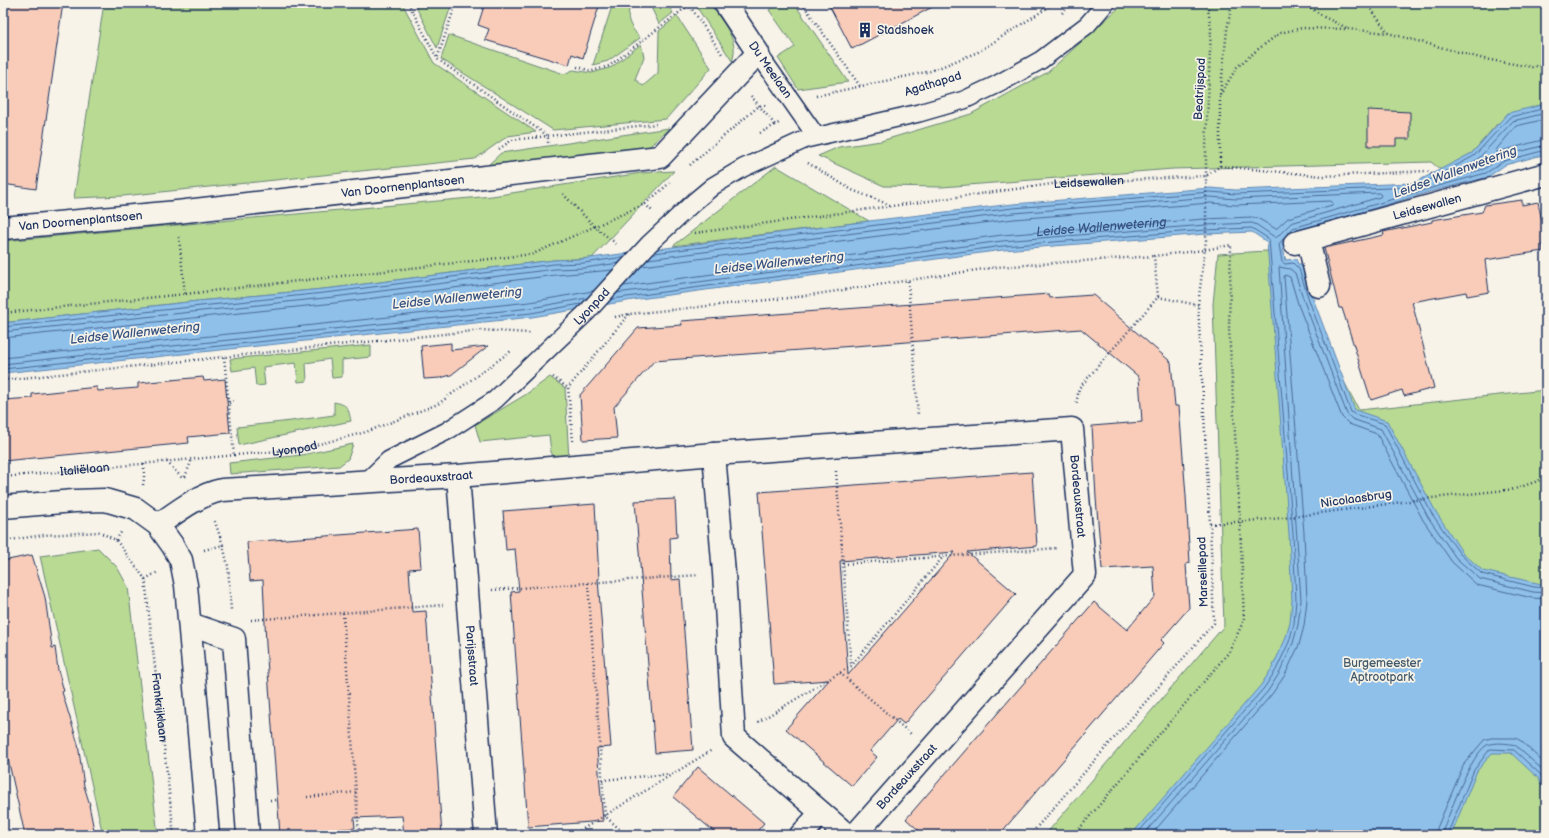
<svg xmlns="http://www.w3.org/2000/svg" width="1549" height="838" font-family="'Balsamiq Sans',sans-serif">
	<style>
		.green { fill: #b8da93; stroke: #6a8478 }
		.water { fill: #8ec0ea; stroke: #6086b2 }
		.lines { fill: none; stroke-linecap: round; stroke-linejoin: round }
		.shore { stroke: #496996; stroke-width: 1 }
		.building { fill: #f8ccb9; stroke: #1b2f5e; fill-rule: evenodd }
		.service-casing { stroke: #1b2f5e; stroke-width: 20 }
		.minor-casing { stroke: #1b2f5e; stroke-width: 25 }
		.tertiary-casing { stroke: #1b2f5e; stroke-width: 25 }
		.path { stroke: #1b2f5e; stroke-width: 2.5; stroke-dasharray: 1 3; stroke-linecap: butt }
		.service { stroke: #f7f3e8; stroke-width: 17 }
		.minor { stroke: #f7f3e8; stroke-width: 22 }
		.tertiary { stroke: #f7f3e8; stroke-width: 22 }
		.labels { text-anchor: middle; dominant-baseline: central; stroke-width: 3.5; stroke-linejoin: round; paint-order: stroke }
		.poi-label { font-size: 12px; fill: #1b2f5e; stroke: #f7f3e8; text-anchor: start }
		.street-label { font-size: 12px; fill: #1b2f5e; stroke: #f7f3e8 }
		.park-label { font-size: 12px; fill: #425a6b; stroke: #f7f3e8 }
		.water-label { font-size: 13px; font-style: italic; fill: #385381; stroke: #f7f3e8 }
	</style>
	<rect width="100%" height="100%" fill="#f7f3e8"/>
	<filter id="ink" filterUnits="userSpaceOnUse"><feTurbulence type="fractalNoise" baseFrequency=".025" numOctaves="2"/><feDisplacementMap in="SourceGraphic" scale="8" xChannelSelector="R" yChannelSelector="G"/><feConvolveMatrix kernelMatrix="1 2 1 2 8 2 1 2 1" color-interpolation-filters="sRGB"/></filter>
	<g filter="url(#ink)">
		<path class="green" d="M104,3H402L434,63L536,132L508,136L475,159L123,196L74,198Z
			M414,3H452L437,48Z
			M613,3H632C624,18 630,26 640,38L608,61L593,65Z
			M649,3H667L673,13L659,24Z
			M694,3H709C720,19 741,40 732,61Z
			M778,3H794L848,82L798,89L778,58L795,47L769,10Z
			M1124,3H1546V104L1535,106L1497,124L1472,153L1441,170L1431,162L1173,169L942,187L884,186L818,156L839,147L881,141L971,114L1048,72Z
			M677,16L711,68L666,119L553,130L441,59L449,35L564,74L573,70L592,73L612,67L641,44L644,57L635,79L643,86L658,73L659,31Z
			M669,128L649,147L488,165L501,153Z
			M776,166L869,221L673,246Z
			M674,171L592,258L554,260L333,288L188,302L3,323V241L492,196L641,173Z
			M1283,250L1291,281L1359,410L1546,390V835H1045L1224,626L1213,304L1218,254Z
			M371,345V357L342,360V377L332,378L330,359L306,363L307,381L298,382L296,363L263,367L265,385L256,386L254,368L232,371L230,359Z
			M550,377L565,388L569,460L556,461L551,452L549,435L480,442L475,425L525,395Z
			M334,402C348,405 348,407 351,421L239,445L237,427L291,421L334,415Z
			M353,444L348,459L339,466L230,474L229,463L302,455Z
			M98,548L117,567L128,587L158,835H103L40,556Z"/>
		<path class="water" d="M1546,104V154L1505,165L1488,177L1429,192L1294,232L1283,244L1285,260L1296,259L1298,264H1302L1314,301L1355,410L1387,421L1436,512L1462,552L1483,571L1546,585V794L1538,778L1511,753H1492L1477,771L1451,835H1131L1261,685L1272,668L1285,640L1290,623L1292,600L1289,534L1267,242L1252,232L1206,234L1003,250L639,299L532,317L3,373V323L188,302L333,288L554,260L583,259L869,221L1013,204L1210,188L1236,190L1414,183L1472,153L1508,113Z"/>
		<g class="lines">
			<g class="shore">
				<path d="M1546,113L1513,121L1477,160L1453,172L1451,175L1453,177L1484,169L1503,156L1546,145"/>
				<path d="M1546,119L1516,126L1495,151L1497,152L1546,139"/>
				<path d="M1546,150L1504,161L1486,173L1428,189L1293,228L1279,244L1282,262L1285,264L1293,263L1299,269L1310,303L1351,412L1354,414L1385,424L1432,514L1460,554L1482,574L1534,587L1546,588"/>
				<path d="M654,253L1013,208L1210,192L1236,194L1416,187L1474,156L1510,117L1546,108"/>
				<path id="s1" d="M624,286L1002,235L1205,219L1252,217L1259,219L1276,229L1288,218L1332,205L1333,203L1331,201L1236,205L1210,203L1014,219L642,266"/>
				<path d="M617,293L1002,241L1206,225L1252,223L1257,225L1276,238L1291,223L1380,197L1381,195L1379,193L1236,199L1210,197L1014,213L648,259"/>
				<path d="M612,299L1003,246L1206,230L1252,228L1269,239L1293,534L1296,600L1294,624L1289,642L1276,670L1264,688L1136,835"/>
				<path d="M3,327L333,292L554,264L584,263L624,257"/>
				<path d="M3,332L334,297L555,269L584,268L619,263"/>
				<path d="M3,338L335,303L556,275L613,270"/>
				<path d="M3,358L530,302L593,291"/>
				<path d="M3,364L531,308L587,298"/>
				<path d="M3,369L531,313L581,304"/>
				<path d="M1143,835L1268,691L1280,672L1293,643L1298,625L1301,600L1279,267L1290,269L1295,273L1305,304L1347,414L1352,419L1381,429L1428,517L1456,558L1480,579L1533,592L1546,593"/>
				<path d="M1151,835L1272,694L1285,675L1299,645L1304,626L1307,600L1304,533L1284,277L1285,275L1290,277L1299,307L1342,417L1349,424L1377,434L1423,520L1452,562L1477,585L1532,598L1546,599"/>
				<path d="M1436,835L1437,828L1464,764L1484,740L1491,738H1516L1521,741L1546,765"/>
				<path d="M1442,835L1443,830C1451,811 1470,755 1487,745C1493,742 1508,743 1515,745L1546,773"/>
				<path d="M1447,835L1474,770L1490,749L1514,750L1541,775L1546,785"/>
			</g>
		</g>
		<path class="building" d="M3,3H63L36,189L3,184Z
			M485,3H600L583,58L572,54L569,65L485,40L489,29L478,25Z
			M828,3H940L852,49Z
			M1368,110L1410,112V139H1396V146H1368Z
			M1522,200V205L1538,202L1546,240V243L1542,244L1543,251L1485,260L1489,292L1467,296L1466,292L1412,302L1434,388L1404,396L1402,390L1371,400L1342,308H1339L1324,248L1384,235L1383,232L1432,222V220L1482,212L1485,205Z
			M1049,294L1050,298L1093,295L1171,362L1175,406H1179L1186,496L1190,563L1186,564L1189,608L1161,640L1164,643L999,835H924L906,819L1094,602L1127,630L1155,596L1153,566L1102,569L1096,498L1092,426L1142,422L1139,377L1081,329L654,361L614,407L617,438L583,440L580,395L638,328L682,325L681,321Z
			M451,343V350L488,346L451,375L440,378L424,379L421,346Z
			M203,377L204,381L225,379L230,433L188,437L189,443L3,461V400L32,398V394L97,387L98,391L138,388V383Z
			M1032,472L1037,546L967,552L1016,594L904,724L898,719L870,751L877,757L852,786L786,729L829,680L774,684L759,492ZM955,552L926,585L848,675L840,561Z
			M675,499L677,537L670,538L671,580L680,579L693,750L655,753L635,501Z
			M595,504L599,579H598L611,747L597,748L603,821L528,827L511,592L519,591L515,549L506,550L503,511Z
			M418,529L421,568L409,569L412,612L426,611L442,835H404L402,816L354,818L355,828L319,831V835H280L266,645L263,580L250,581L247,542Z
			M32,555L45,597L52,648L55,647L58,670L64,691L62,692L78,744L84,786L90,805H89L95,835H25L3,736V561Z
			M698,767L764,823L754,835H718L673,797Z"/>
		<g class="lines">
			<g class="service-casing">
				<g id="service">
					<path d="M758,53L816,136"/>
					<path id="s5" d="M367,481L389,460L447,431L495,400L587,312L649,244L695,201L713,186L743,168L806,139L919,113L964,100L996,85L1041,60L1087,25L1106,3"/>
				</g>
			</g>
			<g class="minor-casing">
				<g id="minor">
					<path id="s6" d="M3,228L177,212L660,157L758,53L725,3"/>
					<path d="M1308,240L1319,286"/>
					<path id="s7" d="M1295,243L1546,174"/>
					<path d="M714,454L724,573L734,737L847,835"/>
					<path id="s8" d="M458,476L486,835"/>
					<path id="s9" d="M158,525C178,511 198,495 222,490L458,476L714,454L1072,429L1085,575L855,835"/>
					<path d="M190,624L234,639L248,835"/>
					<path d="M801,835L821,813"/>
				</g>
			</g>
			<g class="tertiary-casing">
				<path id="tertiary" d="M3,507L74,501L105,500L136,509L158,525L173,546L181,560L186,585L208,835"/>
			</g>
			<g class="path">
				<path d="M408,3L437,58"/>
				<path d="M456,3L437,59L548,136V145"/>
				<path d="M688,3L722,54"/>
				<path d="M802,3L860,86"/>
				<path d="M1037,3L1044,10"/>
				<path d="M1304,3L1324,17L1347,28"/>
				<path d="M1367,3L1388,33"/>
				<path d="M1062,13L1072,3"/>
				<path d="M577,67L592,71L609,66L689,5"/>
				<path d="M1220,95L1237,67L1257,50L1280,33L1302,28L1348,29L1388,33L1484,59L1532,67L1546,64"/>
				<path d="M751,96L776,126"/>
				<path d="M816,96L931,71L978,52L1044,10L1052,3"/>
				<path d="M760,133L779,123"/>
				<path d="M499,149L512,140L656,124"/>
				<path d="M808,163L852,190L890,205"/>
				<path d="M690,165L759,106L766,105"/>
				<path d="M1220,166V95L1227,30L1232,3"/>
				<path d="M563,194L595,227L618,245"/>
				<path d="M645,204L672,181"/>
				<path id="s2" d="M695,233L1052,184L1206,176L1220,166L1323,176L1427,171L1436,177"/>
				<path d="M179,237L185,294"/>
				<path d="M908,281L918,415"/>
				<path d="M1158,297L1198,305"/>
				<path d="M3,313L185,294L533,254L645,204L652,211"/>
				<path d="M615,317L629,314L797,297L997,267L1154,256"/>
				<path d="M224,357L234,455"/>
				<path d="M553,377L568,388"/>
				<path d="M3,380L482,330L530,333"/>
				<path d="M229,403L236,400"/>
				<path d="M573,441L568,388L629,314"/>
				<path d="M167,462L183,479"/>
				<path d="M836,471L851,666"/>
				<path id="s3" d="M3,477L300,449L366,432L438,404L511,351"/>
				<path d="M185,477L192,459"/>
				<path d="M143,485L144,479V464"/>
				<path d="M1210,524L1283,518L1432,498L1515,489L1546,478"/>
				<path d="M116,540L122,531"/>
				<path d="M3,541L44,535L99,532L116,540L145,579L158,572"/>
				<path d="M223,545L228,566L231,610"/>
				<path d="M204,550L223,545L214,519"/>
				<path d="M843,564L1058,548"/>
				<path id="s4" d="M145,579L174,835"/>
				<path d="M588,583L605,816L626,835"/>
				<path d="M492,590L698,575"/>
				<path d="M343,613L359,835"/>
				<path d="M251,620L443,605"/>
				<path d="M840,673L911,734"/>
				<path d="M758,722L851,666L943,557"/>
				<path d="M602,780L669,774"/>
				<path d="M307,797L357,792"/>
				<path d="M270,800H278"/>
				<path d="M573,835L712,750"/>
				<path d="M1030,835L1214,623L1210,524L1198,305L1206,240V146L1211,28L1207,3"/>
				<path d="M1074,835L1229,652L1244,620L1240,522L1229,328L1231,245L1204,250L1154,256L1158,297L1079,388L1076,405"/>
			</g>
			<use href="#service" class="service"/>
			<use href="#minor" class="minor"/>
			<use href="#tertiary" class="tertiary"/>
		</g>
	</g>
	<defs>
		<g id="building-bare" transform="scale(1.2)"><path d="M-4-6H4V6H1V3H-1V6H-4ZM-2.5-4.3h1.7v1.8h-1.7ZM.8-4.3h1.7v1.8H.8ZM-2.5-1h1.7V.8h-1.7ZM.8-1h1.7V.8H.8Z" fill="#1b2f5e" stroke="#f7f3e8" stroke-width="2.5" paint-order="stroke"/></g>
	</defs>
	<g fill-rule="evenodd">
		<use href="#building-bare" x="865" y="30"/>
	</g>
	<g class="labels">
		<g class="poi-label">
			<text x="877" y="30">Stadshoek</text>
		</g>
		<g class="street-label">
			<text transform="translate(770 70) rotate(55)">Du Meelaan</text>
			<text transform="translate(933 84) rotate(-17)">Agathapad</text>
			<text transform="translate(1200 89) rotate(-87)">Beatrijspad</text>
			<text stroke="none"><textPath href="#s2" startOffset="397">Leidsewallen</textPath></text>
			<text stroke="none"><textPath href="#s6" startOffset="402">Van Doornenplantsoen</textPath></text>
			<text stroke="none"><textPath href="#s7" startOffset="137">Leidsewallen</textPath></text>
			<text stroke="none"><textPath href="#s6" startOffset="78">Van Doornenplantsoen</textPath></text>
			<text stroke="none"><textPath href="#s5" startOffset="287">Lyonpad</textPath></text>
			<text stroke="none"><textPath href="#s3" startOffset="293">Lyonpad</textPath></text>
			<text stroke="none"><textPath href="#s3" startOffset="82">Italiëlaan</textPath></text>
			<text stroke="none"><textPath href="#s9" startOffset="283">Bordeauxstraat</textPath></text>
			<text stroke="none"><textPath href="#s9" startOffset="993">Bordeauxstraat</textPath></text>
			<text transform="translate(1356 499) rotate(-8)">Nicolaasbrug</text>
			<text transform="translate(1203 572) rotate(-92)">Marseillepad</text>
			<text stroke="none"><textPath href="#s8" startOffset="180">Parijsstraat</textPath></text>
			<text stroke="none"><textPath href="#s4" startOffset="129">Frankrijklaan</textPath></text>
			<text transform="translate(907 777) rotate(-48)">Bordeauxstraat</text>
		</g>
		<g class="park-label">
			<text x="1382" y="663">Burgemeester<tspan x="1382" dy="14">Aptrootpark</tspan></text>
		</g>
		<g class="water-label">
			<text transform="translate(1455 172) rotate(-20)">Leidse Wallenwetering</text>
			<text stroke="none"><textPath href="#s1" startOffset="481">Leidse Wallenwetering</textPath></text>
			<text transform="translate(779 263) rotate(-6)">Leidse Wallenwetering</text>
			<text transform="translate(457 298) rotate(-6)">Leidse Wallenwetering</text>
			<text transform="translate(135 333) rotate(-6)">Leidse Wallenwetering</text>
		</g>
	</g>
	<rect width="1549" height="838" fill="none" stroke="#f7f3e8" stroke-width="16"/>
	<rect x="8" y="8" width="1533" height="822" fill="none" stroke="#1b2f5e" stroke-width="1.5" filter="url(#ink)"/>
</svg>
